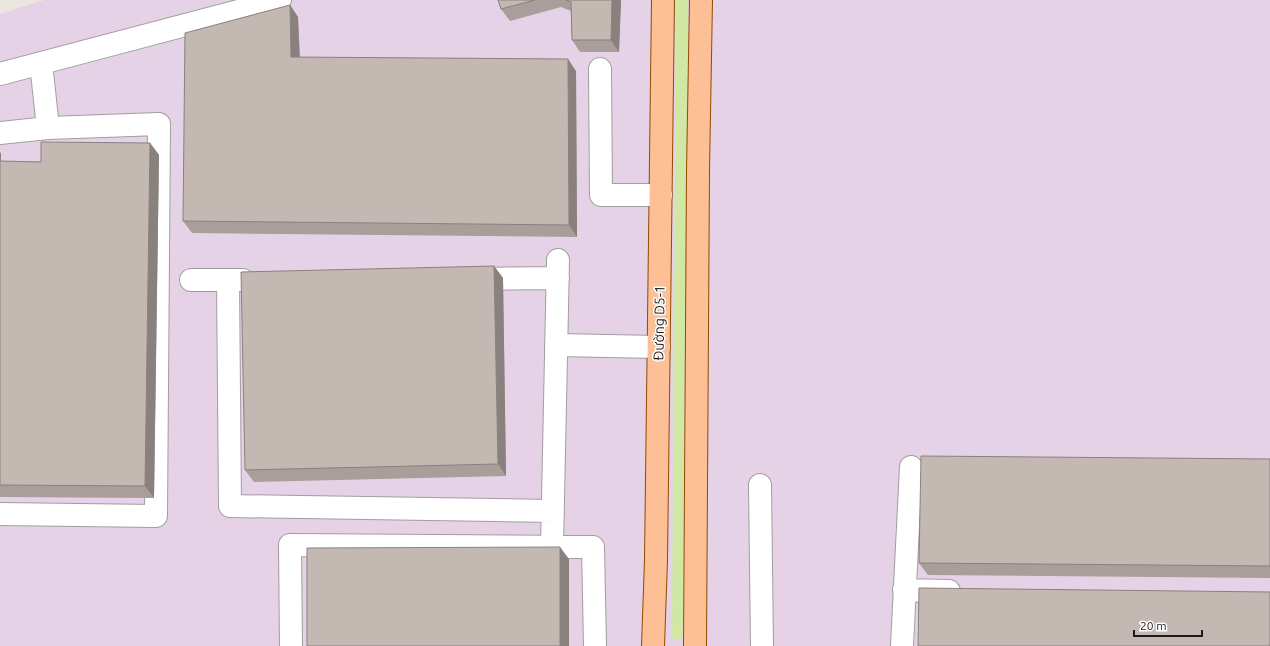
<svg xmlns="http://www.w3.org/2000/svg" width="1270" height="646" font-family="Ubuntu,sans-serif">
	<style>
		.industrial { fill: #e6d2e6 }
		.grass { fill: #d1e8a4 }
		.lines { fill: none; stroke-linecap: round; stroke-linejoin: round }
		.minor-casing { stroke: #9f9f9f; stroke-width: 24 }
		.major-casing { stroke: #924900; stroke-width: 24 }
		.minor { stroke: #fff; stroke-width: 22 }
		.major { stroke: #fcbf96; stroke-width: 22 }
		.wall { fill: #a99e9a }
		.shaded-wall { fill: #89817d }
		.building { fill: #c4b8b3; stroke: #89817d }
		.labels { text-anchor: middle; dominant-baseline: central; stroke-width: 3; stroke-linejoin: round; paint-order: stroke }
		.street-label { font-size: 14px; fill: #1b1b1b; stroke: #fff }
	</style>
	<rect width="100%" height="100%" fill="#ede6e0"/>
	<path class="industrial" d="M44,0H1270V646H0V14Z"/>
	<path class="grass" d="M676,0H688L683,633L682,637L678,641L673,639L672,635Z"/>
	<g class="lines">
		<g class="minor-casing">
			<path id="minor" d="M41,63L48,128
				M600,69L601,195H661
				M0,74L280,0
				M0,133L48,128L159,124L156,516L0,514
				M474,279L558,278
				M191,280H243
				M228,280L230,506L553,511
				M556,345L659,347
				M760,485L762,646
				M552,547L558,260
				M904,590L949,591
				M291,646L290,545L593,547L595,646
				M902,646L911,467"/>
		</g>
		<g class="major-casing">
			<path id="major" d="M653,646L656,560L663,0
				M695,646L698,171L701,0"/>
		</g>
		<use href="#minor" class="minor"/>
		<use href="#major" class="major"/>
	</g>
	<path class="wall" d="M498,0H621L619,52H580L572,40L571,11L561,7L510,21L501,9Z
		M290,5L298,17L300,57L576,71L577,237L192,233L183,221Z
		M150,143L159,155L154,498L0,497V152L1,154V161L41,162Z
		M494,266L503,278L506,476L254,482L245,470Z
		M1270,459V578L928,575L919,563Z"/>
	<path class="shaded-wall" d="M612,0H621L619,52L611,40Z
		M290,5L298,17L300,69L291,57Z
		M568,59L576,71L577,237L569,225Z
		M150,143L159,155L154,498L145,486Z
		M0,152L1,154V173L0,172Z
		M494,266L503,278L506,476L498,464Z
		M560,547L569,559V646H560Z"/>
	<path class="building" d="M498,0H535L501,9Z
		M565,0H612L611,40H572L571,2Z
		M290,5L291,57L568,59L569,225L183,221L185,33Z
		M41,142L150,143L145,486L0,485V161L41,162Z
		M494,266L498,464L245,470L241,272Z
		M921,456L1270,459V566L919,563Z
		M560,547V646H307V548Z
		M919,588L1270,592V646H918Z"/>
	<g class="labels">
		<g class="street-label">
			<text transform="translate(659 323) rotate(-89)">Đường D5-1</text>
		</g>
	</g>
	<path d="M1134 630v6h68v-6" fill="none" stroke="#1b1b1b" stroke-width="2"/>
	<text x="1140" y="630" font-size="12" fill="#1b1b1b" stroke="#ffffff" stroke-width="3" paint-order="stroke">20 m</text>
</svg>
